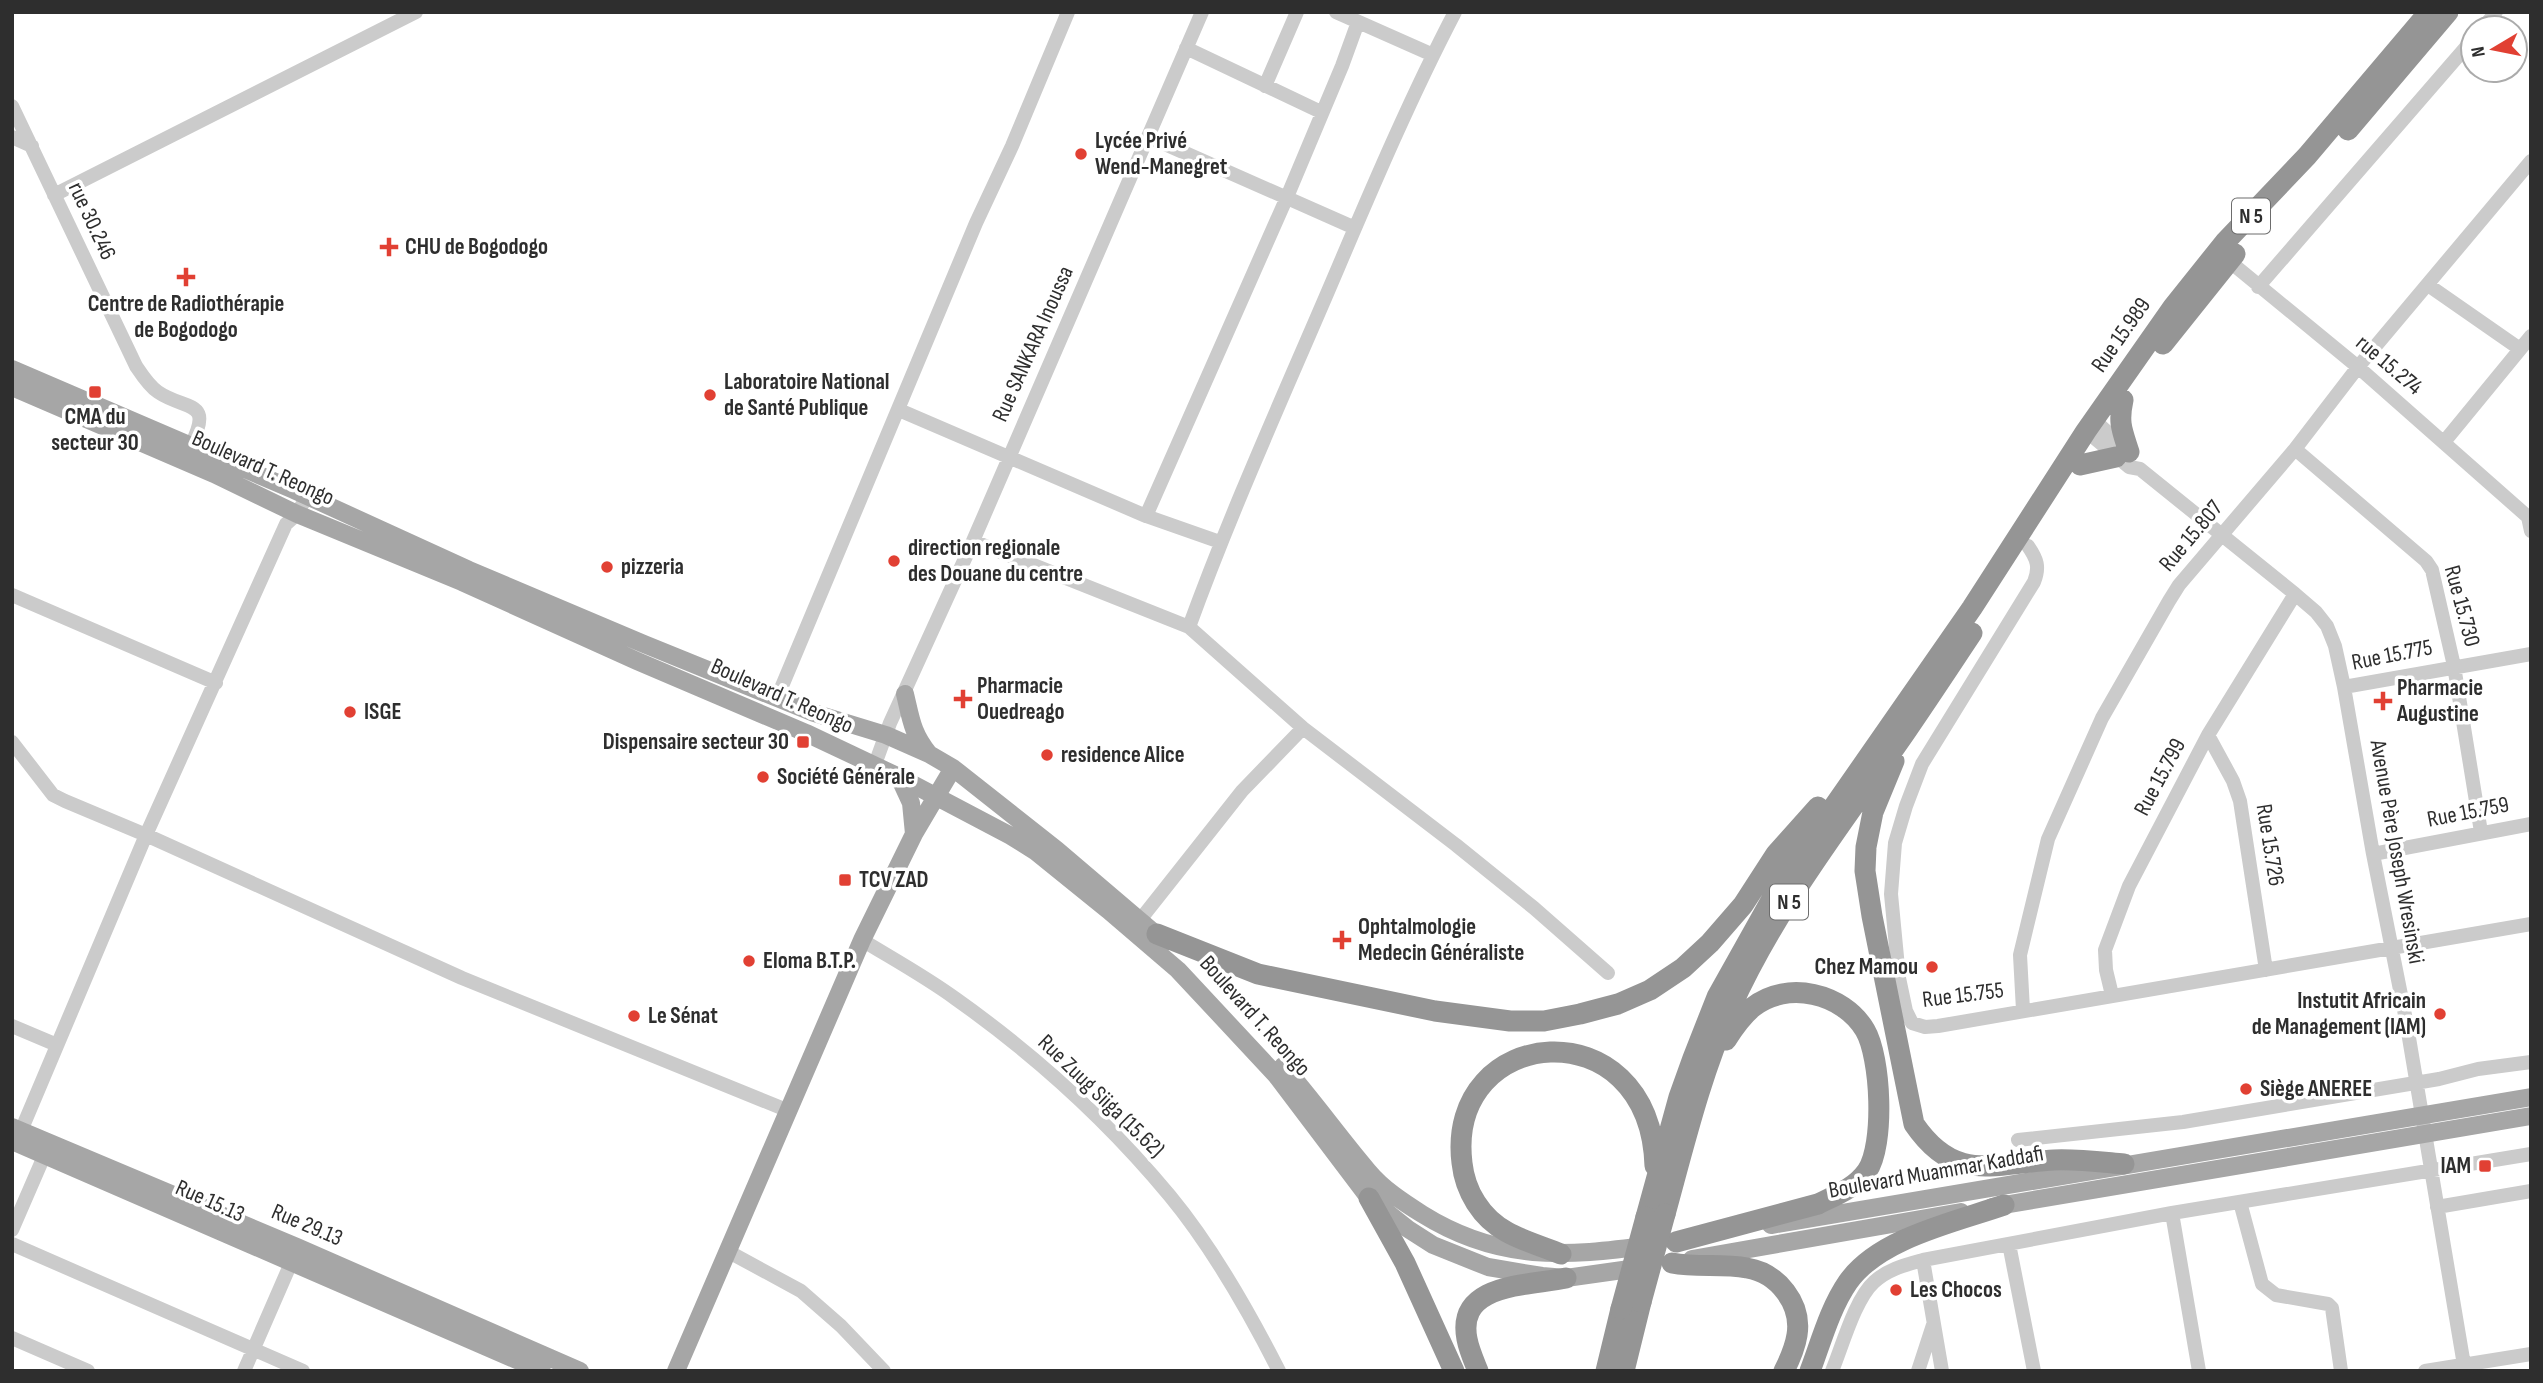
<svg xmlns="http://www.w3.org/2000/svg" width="2543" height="1383" font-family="'Sofia Sans Condensed',sans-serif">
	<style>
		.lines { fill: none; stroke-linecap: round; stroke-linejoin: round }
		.minor { stroke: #cbcbcb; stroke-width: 14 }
		.major { stroke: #a6a6a6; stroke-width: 18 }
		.highway { stroke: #959595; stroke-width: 21 }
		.highway-bridge { stroke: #959595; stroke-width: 21 }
		.poi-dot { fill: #e14033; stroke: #fff; stroke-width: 2.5 }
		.labels { text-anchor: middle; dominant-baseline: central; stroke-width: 7; stroke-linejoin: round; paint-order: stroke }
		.shield { fill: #fff; stroke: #6d6d6d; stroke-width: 2 }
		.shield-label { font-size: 21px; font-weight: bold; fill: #2e2e2e }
		.poi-label { font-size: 23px; font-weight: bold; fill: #2e2e2e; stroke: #fff; text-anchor: start }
		.street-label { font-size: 23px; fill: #2e2e2e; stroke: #fff }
	</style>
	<rect width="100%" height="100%" fill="#fff"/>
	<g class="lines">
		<path class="minor" d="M1336,12L1433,55
			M2483,28L2496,12
			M1186,48L1321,112
			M1265,86L1297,12
			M12,106L136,366C142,375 149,386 158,392C186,411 214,399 191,445
			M12,137L32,146
			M1149,137L1355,228
			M54,195L416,12
			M2223,256L2358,367L2528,517
			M2428,285L2520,349
			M2258,287L2473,39
			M899,410L1146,516L1220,542
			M2094,420L2126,449
			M2086,431L2129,467L2140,469L2295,594L2316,612L2327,626L2335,646L2344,687L2373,854L2406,1020L2465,1371
			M2444,442L2531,336
			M2295,449L2426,561L2432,570L2454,666L2481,832
			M1146,516L1287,197L1342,66L1358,22
			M2528,517L2531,531
			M973,541L1189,627L1303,728L1456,845L1534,908L1608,973
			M2028,546C2037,559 2040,567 2034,582L1922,764L1906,806L1895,843L1891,894L1899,978L1906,1011L1912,1023L1925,1027L1938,1026L2531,924
			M12,595L216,683
			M1189,627C1229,517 1277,410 1323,303C1365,205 1406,106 1455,12
			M2344,687L2531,654
			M777,698L976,223L1012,146L1068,12
			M2208,735L2233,781L2240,801L2266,970
			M12,742L53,795L65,801L146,835L462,978L789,1111
			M874,767L890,723L973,541L1202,12
			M2373,854L2531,824
			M1140,920L1242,791L1303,728
			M862,940C893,959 926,977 956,999C1035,1055 1108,1121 1170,1196C1213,1248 1248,1310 1279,1371
			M2112,995L2106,970L2105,950L2129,886L2208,735L2295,594
			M2023,1010L2020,955L2048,839L2102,718L2169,601L2179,585L2295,449L2358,367L2531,161
			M12,1026L57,1045
			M18,1138L146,835L286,524L297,514L307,496
			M2018,1140L2183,1122L2439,1079L2478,1069L2531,1062
			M2240,1202L2262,1284L2276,1295L2328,1304L2332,1308L2341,1371
			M2437,1207L2531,1191
			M2172,1213L2199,1371
			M12,1230L48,1147
			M12,1244L303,1371
			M2009,1244L2034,1371
			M729,1252L801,1291L841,1326L884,1371
			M1923,1260L1942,1371
			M12,1338L88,1371
			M244,1371L291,1263
			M1832,1371C1842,1347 1855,1299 1874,1282C1888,1269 1905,1265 1923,1260L2172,1213L2531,1154
			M1918,1371L1933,1325
			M2425,1371L2531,1354"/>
		<path class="major" d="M12,369L294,490L469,570L644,644L814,713L886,735L929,754L953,768L1057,850L1165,942
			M12,387L214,474L297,514L462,582L637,661L806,733L899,777L1011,836L1035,851L1108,910L1178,970L1276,1075L1369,1198L1408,1229L1433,1245L1488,1267L1542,1276L1566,1278L1644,1267
			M905,694C911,719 912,733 929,754
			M899,777L911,803L914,834
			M1283,1066C1313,1100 1339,1137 1368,1171C1383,1189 1403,1202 1422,1214C1499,1262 1565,1257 1651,1245
			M12,1127L297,1247L580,1371
			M12,1141L542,1371
			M1992,1207L2531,1116
			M1771,1225L2531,1097
			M1692,1259L1961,1212
			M676,1371L862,940L914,834L953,768"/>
		<path class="highway" d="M2348,130L2448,12
			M2163,344L2235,254
			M2123,400C2118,423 2122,430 2129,452
			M2080,465L2116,457
			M1894,761L1873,812L1866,847L1865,871L1872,916L1914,1124C1955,1184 1993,1163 2054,1160C2077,1159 2101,1162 2124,1164
			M1157,934L1258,974L1435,1011L1510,1021H1544L1580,1014L1618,1004L1650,990L1683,968L1710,943L1743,905L1776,854L1818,807
			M1369,1198L1405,1263L1454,1371
			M1665,1214C1684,1145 1701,1073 1731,1007C1776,907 1845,820 1907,730C1929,698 1950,666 1972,633
			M1646,1217L1679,1097L1693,1058L1717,997L1782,881L1972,608L2086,431L2173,307L2225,242L2307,156L2429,12
			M1676,1242L1818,1204C1836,1195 1855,1188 1867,1171C1885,1145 1881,1057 1865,1030C1843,993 1787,980 1753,1007C1742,1016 1733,1029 1726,1040
			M1561,1254C1544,1247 1523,1241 1507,1232C1481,1218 1465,1191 1462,1163C1445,1024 1650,1005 1655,1166
			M1672,1263C1697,1268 1722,1263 1747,1268C1778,1273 1802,1304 1797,1335C1795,1348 1790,1359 1784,1371
			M1478,1371C1474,1361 1469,1350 1467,1339C1456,1282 1530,1286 1566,1278
			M1606,1371L1621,1309
			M1624,1371L1641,1302
			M1810,1371C1821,1342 1830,1308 1848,1282C1879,1238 1955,1222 2004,1205"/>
		<path class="highway-bridge" d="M1641,1302L1665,1214
			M1621,1309L1646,1217"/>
	</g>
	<g class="poi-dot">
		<circle cx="1081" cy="154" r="7"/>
		<path d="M385.5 236.5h7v7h7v7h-7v7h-7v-7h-7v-7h7z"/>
		<path d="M182.5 266.5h7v7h7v7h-7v7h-7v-7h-7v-7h7z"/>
		<rect x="88" y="385" width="14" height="14" rx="3.5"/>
		<circle cx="710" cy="395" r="7"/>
		<circle cx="894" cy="561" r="7"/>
		<circle cx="607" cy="567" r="7"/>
		<path d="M959.5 688.5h7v7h7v7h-7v7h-7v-7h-7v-7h7z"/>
		<path d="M2379.5 690.5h7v7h7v7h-7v7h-7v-7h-7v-7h7z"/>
		<circle cx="350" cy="712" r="7"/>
		<rect x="796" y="735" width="14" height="14" rx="3.5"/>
		<circle cx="1047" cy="755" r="7"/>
		<circle cx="763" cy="777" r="7"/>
		<rect x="838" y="873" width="14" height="14" rx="3.5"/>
		<path d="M1338.5 929.5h7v7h7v7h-7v7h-7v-7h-7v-7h7z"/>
		<circle cx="749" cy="961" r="7"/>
		<circle cx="1932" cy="967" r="7"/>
		<circle cx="2440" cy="1014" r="7"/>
		<circle cx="634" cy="1016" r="7"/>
		<circle cx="2246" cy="1089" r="7"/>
		<rect x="2478" y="1159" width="14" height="14" rx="3.5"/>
		<circle cx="1896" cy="1290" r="7"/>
	</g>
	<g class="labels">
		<g class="shield">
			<rect x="2232" y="198.5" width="38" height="35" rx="5"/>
			<rect x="1770" y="884.5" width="38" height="35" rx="5"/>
		</g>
		<g class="shield-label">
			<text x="2251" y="216">N 5</text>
			<text x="1789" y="902">N 5</text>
		</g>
		<g class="poi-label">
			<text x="1095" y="141">Lycée Privé<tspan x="1095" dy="26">Wend-Manegret</tspan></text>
			<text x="405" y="247">CHU de Bogodogo</text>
			<text x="186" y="304" text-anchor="middle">Centre de Radiothérapie<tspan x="186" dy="26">de Bogodogo</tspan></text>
			<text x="724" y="382">Laboratoire National<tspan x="724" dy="26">de Santé Publique</tspan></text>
			<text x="95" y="417" text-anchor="middle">CMA du<tspan x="95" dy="26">secteur 30</tspan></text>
			<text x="908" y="548">direction regionale<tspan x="908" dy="26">des Douane du centre</tspan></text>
			<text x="621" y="567">pizzeria</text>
			<text x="977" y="686">Pharmacie<tspan x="977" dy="26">Ouedreago</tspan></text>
			<text x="2397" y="688">Pharmacie<tspan x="2397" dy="26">Augustine</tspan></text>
			<text x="364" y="712">ISGE</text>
			<text x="789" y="742" text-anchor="end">Dispensaire secteur 30</text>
			<text x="1061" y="755">residence Alice</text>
			<text x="777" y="777">Société Générale</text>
			<text x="859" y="880">TCV ZAD</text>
			<text x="1358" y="927">Ophtalmologie<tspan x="1358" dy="26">Medecin Généraliste</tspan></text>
			<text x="763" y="961">Eloma B.T.P.</text>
			<text x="1918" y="967" text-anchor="end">Chez Mamou</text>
			<text x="2426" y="1001" text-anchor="end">Instutit Africain<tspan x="2426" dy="26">de Management (IAM)</tspan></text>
			<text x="648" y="1016">Le Sénat</text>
			<text x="2260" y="1089">Siège ANEREE</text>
			<text x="2471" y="1166" text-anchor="end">IAM</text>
			<text x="1910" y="1290">Les Chocos</text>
		</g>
		<g class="street-label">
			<text transform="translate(92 221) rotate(65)">rue 30.246</text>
			<text transform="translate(2121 335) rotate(-55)">Rue 15.989</text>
			<text transform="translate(1033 344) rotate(-66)">Rue SANKARA Inoussa</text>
			<text transform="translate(2389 365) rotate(40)">rue 15.274</text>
			<text transform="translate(263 468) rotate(24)">Boulevard T. Reongo</text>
			<text transform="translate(2191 536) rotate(-50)">Rue 15.807</text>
			<text transform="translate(2462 606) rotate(75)">Rue 15.730</text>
			<text transform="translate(2392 655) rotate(-11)">Rue 15.775</text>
			<text transform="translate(782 696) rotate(24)">Boulevard T. Reongo</text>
			<text transform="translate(2160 777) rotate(-62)">Rue 15.799</text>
			<text transform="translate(2468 812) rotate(-11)">Rue 15.759</text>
			<text transform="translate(2270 845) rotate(81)">Rue 15.726</text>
			<text transform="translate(2397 852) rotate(80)">Avenue Père Joseph Wresinski</text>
			<text transform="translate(1963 995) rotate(-7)">Rue 15.755</text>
			<text transform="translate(1255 1016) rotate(48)">Boulevard T. Reongo</text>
			<text transform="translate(1101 1096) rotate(44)">Rue Zuug Siiga (15.62)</text>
			<text transform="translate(1936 1172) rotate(-10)">Boulevard Muammar Kaddafi</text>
			<text transform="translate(210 1201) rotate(24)">Rue 15.13</text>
			<text transform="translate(307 1225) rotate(23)">Rue 29.13</text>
		</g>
	</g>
	<rect width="2543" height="1383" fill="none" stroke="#2e2e2e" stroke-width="28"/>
	<g transform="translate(2494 49) rotate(260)"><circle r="33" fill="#ffffff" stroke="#ababab" stroke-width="2"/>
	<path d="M0-5L12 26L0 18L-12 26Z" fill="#e14033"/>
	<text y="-10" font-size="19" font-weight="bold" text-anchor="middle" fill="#2e2e2e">N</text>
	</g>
</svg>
